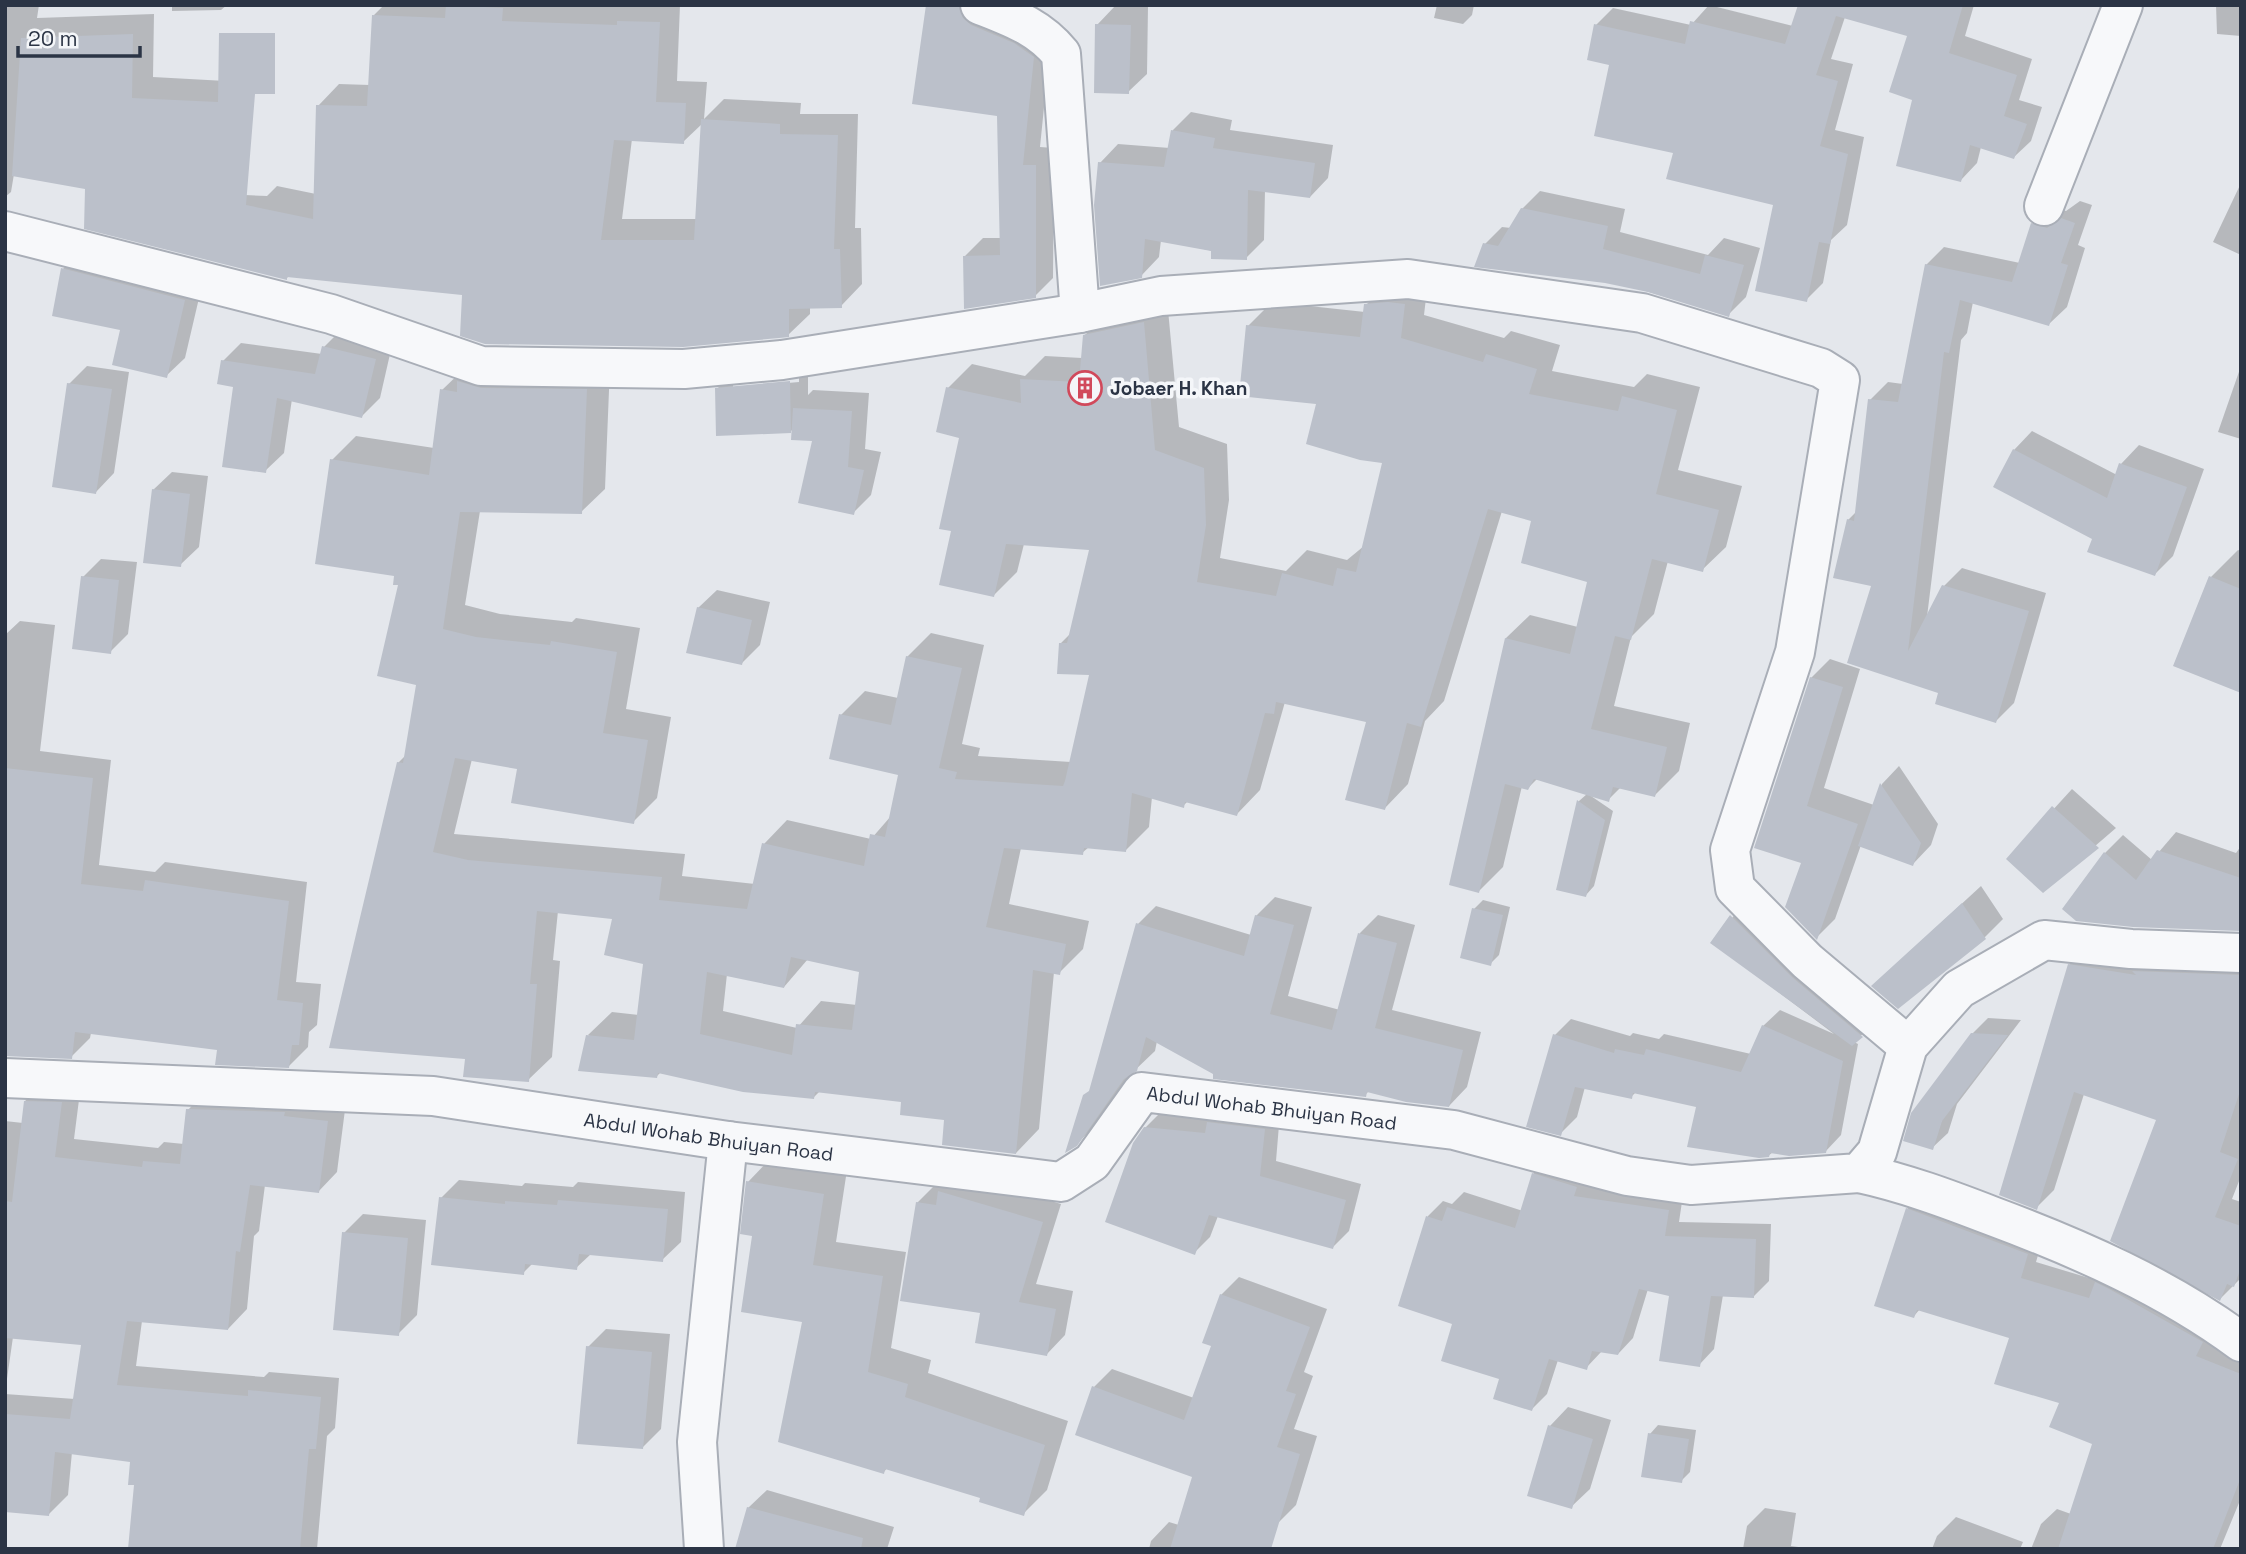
<svg xmlns="http://www.w3.org/2000/svg" width="2246" height="1554" font-family="'Space Grotesk',sans-serif">
	<style>
		.shadow { fill: #0003; fill-rule: evenodd }
		.building { fill: #bbc0ca; fill-rule: evenodd }
		.lines { fill: none; stroke-linecap: round; stroke-linejoin: round }
		.minor-casing { stroke: #a9aeb7; stroke-width: 42 }
		.minor { stroke: #f7f8fa; stroke-width: 38 }
		.labels { text-anchor: middle; dominant-baseline: central; stroke-width: 7; stroke-linejoin: round; paint-order: stroke }
		.poi-label { font-size: 19px; font-weight: bold; fill: #2b3445; stroke: #f4f6f9; text-anchor: start }
		.street-label { font-size: 19px; fill: #2b3445; stroke: #f4f6f9 }
	</style>
	<rect width="100%" height="100%" fill="#e4e7ec"/>
	<path class="shadow" d="M5,5H39L37,18L154,14L153,77L244,82L245,195L267,196L277,186L316,194L318,106L339,84L370,85L374,15L384,5H680L677,81L707,82L704,119L724,99L801,103L800,114H858L855,228H861L862,284L841,306L810,307V314L788,335L464,293L289,276L287,278L87,188L14,174L11,192L5,197ZM703,123L697,219H622L632,139L683,142Z
		M172,5H227L221,10L172,11Z
		M932,5H990L1051,38L1040,147L1054,148L1053,278L1035,296L964,257L983,238H1002L999,114Z
		M1437,5H1474L1472,15L1463,24L1434,18Z
		M1709,5L1793,26L1800,5H1974L1965,36L2032,59L2019,100L2042,107L2031,141L2014,157L1981,147L1977,163L1961,180L1909,35L1845,17L1831,59L1853,64L1835,130L1864,137L1847,225L1831,240L1823,283L1806,300L1775,204L1675,151L1611,63L1596,25L1613,8L1691,25Z
		M2216,5H2241V36L2217,34Z
		M1115,6L1148,7L1147,74L1128,92L1097,25Z
		M1191,112L1232,120L1230,130L1333,145L1328,178L1310,197L1265,190L1264,240L1246,258L1161,240L1159,257L1141,276L1100,163L1118,144L1170,148L1173,130Z
		M2241,183V255L2213,242Z
		M1540,191L1625,209L1620,232L1708,255L1724,238L1760,248L1746,297L1728,315L1485,244L1502,227L1511,228L1522,209Z
		M2080,201L2092,205L2078,245L2085,248L2067,307L2049,324L1973,302L1967,333L1961,340L1927,617L1944,586L1962,568L2046,593L2014,703L1996,721L1940,691L1849,661L1873,585L1848,520L1857,511L1870,400L1888,382L1903,384L1926,265L1944,247L2020,263L2032,224L2050,206L2066,211Z
		M81,250L203,281L185,358L166,376L63,269Z
		M1390,281H1428L1424,315L1504,338L1511,331L1560,345L1552,371L1634,387L1647,374L1700,387L1678,470L1742,486L1726,547L1702,570L1668,561L1654,614L1631,637L1614,706L1690,723L1679,771L1655,795L1621,787L1608,800L1591,796L1613,811L1594,886L1586,895L1558,888L1579,801L1587,794L1538,778L1528,788L1522,786L1503,867L1479,891L1506,638L1530,615L1578,627L1589,581L1533,520L1502,511L1444,701L1425,721L1408,784L1385,808L1368,721L1285,702L1260,790L1237,814L1188,801L1183,806L1152,797L1149,827L1125,851L1089,847L1082,853L1021,848L1009,904L1089,921L1083,949L1059,973L1054,972L1039,1129L1016,1153L903,1100L820,1091L814,1097L661,1072L657,1076L588,1035L612,1012L639,1015L645,962L614,917L558,911L553,960L560,961L552,1057L528,1080L467,1057L398,763L406,755L418,684L400,584L332,460L356,436L434,448L442,390L466,367L610,366L605,489L581,512L480,511L465,605L500,614L572,622L576,618L640,628L626,709L671,717L657,798L633,822L519,767L472,759L454,834L685,854L682,876L755,884L764,844L787,820L871,839L891,816L901,773L841,715L865,691L898,698L907,657L931,633L984,645L962,744L980,748L978,756L1071,762L1091,674L1061,643L1071,633L1091,549L1024,544L1017,572L993,596L953,530L961,436L948,388L972,364L1025,376L1045,356L1082,358L1084,336L1108,311L1167,299L1179,427L1227,444L1229,500L1220,558L1286,571L1307,550L1347,560L1364,546L1384,462L1318,402L1248,326L1272,302L1365,312L1366,305ZM808,959L861,971L857,1005L821,1001L797,1028L723,1011L727,974L784,987Z
		M342,329L393,341L380,398L362,416L292,399L284,453L265,471L235,386L223,361L241,343L322,354L324,347Z
		M808,363V395L813,390L869,393L865,449L881,452L871,495L853,513L814,439L793,429L790,432L717,389L735,370ZM799,378V382L733,388V385Z
		M87,366L129,372L114,473L96,492L69,384Z
		M2241,366V439L2218,432Z
		M2032,431L2117,475L2121,464L2139,445L2204,469L2173,556L2155,574L2094,538L2014,450Z
		M172,472L208,476L199,547L180,565L153,490Z
		M2238,550L2241,551V691L2211,577Z
		M101,559L137,562L128,634L110,652L83,577Z
		M717,590L770,602L760,645L742,663L698,608Z
		M20,621L55,625L40,751L111,760L99,865L155,872L165,862L307,882L296,982L321,984L317,1025L309,1032L308,1047L289,1066L219,1048L91,1033L90,1038L71,1057L5,1054V635Z
		M1830,659L1860,669L1824,788L1874,805L1882,784L1899,766L1938,824L1931,845L1913,864L1861,845L1835,919L1817,937L1803,862L1811,678Z
		M2072,789L2116,828L2044,890L2008,859Z
		M2176,832L2236,853L2241,846V929L2064,909L2105,853L2123,835L2152,860Z
		M1981,886L2003,919L1985,937L1892,968Z
		M1275,897L1312,907L1288,996L1340,1010L1360,933L1378,915L1415,925L1392,1010L1481,1032L1467,1087L1449,1106L1369,1091L1365,1095L1215,1073L1157,1041L1155,1051L1133,1072L1095,1125L1076,1145L1138,924L1156,906L1251,935L1256,916Z
		M1748,899L1879,1019L1854,1042L1858,1044L1841,1135L1825,1152H1773L1768,1156L1698,1106L1637,1091L1631,1097L1585,1087L1577,1117L1560,1134L1555,1035L1571,1019L1630,1036L1633,1033L1659,1039L1664,1034L1751,1054L1763,1026L1780,1010L1834,1034L1712,942Z
		M1483,900L1510,907L1499,955L1490,964L1474,909Z
		M2087,947L2241,957V1176L2232,1199L2241,1202V1278L2220,1299L2159,1118L2084,1094L2054,1190L2036,1208L2069,965Z
		M1988,1018L2021,1020L1957,1104L1948,1133L1932,1148L1972,1034Z
		M45,1082L81,1084L74,1139L158,1148L164,1142L184,1144L188,1110L207,1090L346,1102L337,1172L318,1192L265,1185L259,1231L254,1236L247,1309L228,1329L142,1321L136,1366L264,1377L269,1372L339,1378L335,1428L327,1436L317,1549H200L136,1483L132,1461L72,1452L68,1495L49,1514L5,1510V1394L75,1399L83,1343L13,1337L5,1393V1121L23,1123L25,1101Z
		M1162,1111L1280,1113L1276,1161L1361,1184L1349,1231L1333,1247L1218,1216L1210,1237L1194,1253L1145,1128Z
		M771,1158L847,1170L836,1242L906,1252L891,1348L931,1360L928,1373L1068,1421L1047,1490L1023,1514L982,1497L887,1468L884,1472L754,1234L748,1182Z
		M1549,1159L1683,1195L1679,1222L1771,1224L1769,1281L1754,1296L1723,1295L1714,1349L1699,1365L1671,1294L1648,1289L1633,1338L1618,1354L1602,1351L1586,1368L1558,1360L1547,1394L1532,1409L1501,1378L1454,1322L1400,1305L1428,1216L1443,1201L1452,1204L1464,1192L1523,1211L1533,1174Z
		M958,1173L1061,1204L1036,1284L1073,1291L1065,1335L1047,1354L982,1312L917,1203L936,1184Z
		M459,1180L522,1186L525,1183L573,1187L578,1182L685,1192L681,1242L662,1260L591,1254L576,1268L533,1263L523,1273L441,1198Z
		M1923,1194L2043,1238L2036,1262L2099,1281L2112,1268L2241,1353V1498L2220,1549H2031L2041,1524L2057,1509L2071,1514L2094,1443L2011,1337L1920,1309L1914,1316L1907,1209Z
		M363,1214L426,1220L417,1315L398,1334L344,1233Z
		M1239,1277L1327,1309L1304,1372L1313,1376L1294,1429L1317,1436L1296,1505L1278,1523L1194,1476L1094,1387L1112,1369L1194,1398L1213,1345L1221,1295Z
		M606,1329L670,1334L661,1429L642,1448L588,1347Z
		M1568,1407L1611,1420L1590,1489L1571,1507L1529,1495L1550,1426Z
		M1658,1425L1696,1430L1690,1472L1681,1481L1650,1434Z
		M767,1490L894,1527L887,1549H737L748,1508Z
		M1765,1508L1796,1513L1791,1546L1813,1549H1743L1747,1526Z
		M1956,1517L2023,1542L2020,1549H1932L1937,1536Z
		M1169,1522L1212,1535L1208,1549H1149L1151,1541Z"/>
	<path class="building" d="M446,5L503,8L502,21L617,25V21L660,22L656,102L686,103L684,144L614,140L601,240H694L701,119L780,124V134L838,135L834,249H840L842,308L789,309V337L779,338L683,347L485,344L460,336L462,295L287,277V280L84,229L85,189L12,176L21,38L133,34L132,98L218,102L219,33H275V94H255L246,205L313,219L316,105L367,106L372,15L445,18Z
		M926,5H959L963,18L971,25L1014,43L1034,57L1023,165H1036V298L964,309L963,256L1000,255L997,116L912,104Z
		M1798,5H1963L1949,53L2017,75L2004,116L2027,124L2014,159L1970,145L1961,182L1896,166L1912,100L1889,92L1907,36L1836,16L1816,75L1838,81L1820,146L1848,154L1830,244L1819,242L1807,302L1755,291L1773,205L1666,179L1673,153L1594,136L1609,65L1587,60L1594,24L1685,44L1690,21L1785,44Z
		M1095,24L1131,25L1129,94L1094,93Z
		M1171,130L1215,138L1213,148L1315,163L1310,198L1248,190L1247,260L1211,259V251L1145,239L1142,278L1100,286L1094,205L1098,162L1164,167Z
		M1521,208L1608,226L1603,249L1700,274L1705,255L1744,265L1729,317L1648,292L1605,283L1474,267L1483,243L1498,246Z
		M2061,218L2075,223L2061,263L2068,265L2049,326L1960,300L1949,353L1944,352L1908,651L1942,585L2029,611L1996,723L1935,704L1938,693L1847,663L1871,586L1833,578L1847,519L1854,521L1868,399L1898,402L1925,264L2012,282L2031,223L2047,228Z
		M61,268L185,300L167,378L112,365L120,330L52,316Z
		M1388,302L1405,304L1401,338L1483,362L1486,354L1537,369L1529,394L1618,411L1622,396L1677,410L1656,494L1719,510L1703,572L1652,559L1631,640L1615,636L1591,729L1667,747L1655,797L1613,787L1609,802L1534,779L1528,790L1505,784L1479,893L1449,885L1505,638L1570,654L1587,582L1521,563L1531,521L1488,509L1421,727L1407,723L1385,810L1345,800L1366,722L1276,702L1274,714L1265,713L1237,816L1185,802L1184,808L1132,793L1126,852L1084,848L1083,855L1004,848L986,927L1066,944L1060,975L1033,970L1016,1154L942,1145L944,1120L900,1115L901,1102L815,1092L814,1099L743,1092L658,1073L657,1078L578,1071L586,1035L634,1040L643,964L604,955L612,919L537,911L530,984H537L529,1082L463,1077L465,1059L329,1048L397,762L403,763L416,685L377,676L398,585H393L394,576L315,564L330,459L429,475L440,389L457,392V381L481,388L587,389L582,514L460,512L443,629L476,637L550,645L551,641L617,652L603,733L648,740L634,824L511,803L517,769L455,758L433,852L468,860L662,877L659,900L747,909L762,843L864,866L870,834L885,837L898,775L829,759L839,714L891,725L906,656L962,668L939,768L957,772L955,779L1063,786L1065,781L1089,675L1057,674L1059,643H1067L1089,550L1006,544L994,597L939,585L951,531L939,529L959,438L936,432L946,387L1021,403L1020,379L1079,382L1083,335L1144,322L1155,450L1204,468L1206,525L1197,582L1276,596L1282,573L1333,586L1337,568L1356,572L1382,463L1360,460L1306,444L1316,404L1239,396L1246,325L1360,337L1364,304ZM791,957L859,972L852,1030L796,1024L792,1055L700,1034L707,972L784,988Z
		M322,346L376,359L362,418L277,398L266,473L222,467L233,387L217,384L221,360L315,374Z
		M790,381L791,433L716,436L715,388Z
		M67,383L112,389L96,494L52,487Z
		M793,408L852,411L848,467L864,470L854,515L798,503L812,441L791,440Z
		M2013,449L2107,498L2119,463L2187,487L2155,576L2087,552L2092,539L1993,487Z
		M152,489L190,494L181,567L143,563Z
		M81,576L119,580L111,654L72,649Z
		M2209,576L2241,589V693L2173,666Z
		M697,607L752,620L742,665L686,653Z
		M1810,677L1843,687L1807,806L1858,824L1817,940L1785,907L1801,863L1754,848Z
		M5,768L93,778L81,884L143,891L145,880L289,901L277,1000L303,1003L299,1045H292L289,1068L215,1065L217,1050L75,1032L72,1059L5,1056Z
		M1880,783L1921,843L1913,866L1858,846Z
		M1577,800L1605,820L1586,897L1556,890Z
		M2052,806L2099,848L2043,893L2006,859Z
		M2157,850L2241,878V931L2133,927L2076,921L2062,909L2104,852L2136,880Z
		M1962,903L1986,939L1898,1009L1871,986Z
		M1472,908L1503,915L1491,966L1460,958Z
		M1255,915L1294,925L1270,1014L1332,1030L1358,933L1397,943L1375,1028L1463,1050L1449,1107L1406,1102L1367,1092L1366,1097L1213,1079V1074L1146,1037L1137,1071L1124,1079L1077,1146L1065,1153L1083,1095L1089,1091L1136,923L1244,956Z
		M1730,915L1793,978L1863,1037L1852,1046L1710,943Z
		M2068,964L2136,975L2132,971L2241,975V1088L2220,1152L2238,1159L2215,1217L2241,1226V1267L2234,1287L2227,1284L2220,1301L2110,1241L2156,1120L2074,1092L2037,1210L1999,1195Z
		M1762,1025L1843,1061L1826,1153L1789,1156L1770,1153L1769,1157L1759,1158L1687,1147L1696,1107L1633,1093L1632,1099L1575,1087L1561,1136L1526,1127L1553,1034L1614,1053L1615,1049L1644,1055L1646,1049L1741,1072Z
		M1971,1033L2008,1035L1942,1121L1933,1150L1903,1141L1911,1113Z
		M24,1101L62,1102L55,1157L142,1167L143,1161L180,1164L186,1109L285,1112L284,1116L328,1121L319,1193L250,1185L240,1252L236,1251L228,1330L127,1321L117,1385L248,1396V1390L321,1397L316,1449H309L300,1549H128L134,1485H128L130,1462L55,1452L49,1516L5,1512V1414L70,1419L81,1345L5,1338V1201L12,1202Z
		M1207,1122L1265,1129L1260,1176L1346,1200L1333,1249L1209,1215L1195,1255L1105,1222L1133,1143L1144,1127L1205,1133Z
		M1532,1173L1577,1187L1574,1196L1669,1210L1665,1236L1756,1239L1754,1298L1711,1296L1700,1367L1659,1361L1669,1296L1639,1289L1618,1355L1592,1351L1587,1370L1549,1359L1532,1411L1493,1399L1499,1379L1441,1361L1452,1324L1398,1306L1426,1216L1442,1221L1447,1207L1515,1228Z
		M746,1181L824,1194L813,1265L883,1276L868,1372L908,1384L905,1397L1045,1445L1024,1516L979,1502L980,1498L885,1469L884,1474L778,1442L802,1322L741,1312L752,1236L740,1234Z
		M938,1191L1043,1222L1019,1302L1056,1309L1047,1356L975,1343L980,1313L900,1301L916,1202L936,1205Z
		M439,1197L505,1204V1201L557,1205L558,1200L668,1209L663,1262L579,1254L577,1270L525,1264L524,1275L431,1265Z
		M1906,1208L2028,1254L2021,1278L2089,1298L2095,1282L2111,1290L2203,1342L2196,1356L2241,1374V1477L2213,1549H2058L2092,1444L2049,1427L2059,1403L1994,1384L2009,1338L1917,1310L1914,1318L1874,1306Z
		M342,1232L408,1238L399,1336L333,1330Z
		M1220,1294L1310,1327L1286,1391L1296,1394L1277,1447L1300,1454L1271,1549H1170L1192,1477L1075,1435L1092,1386L1184,1420L1211,1346L1202,1343Z
		M586,1346L652,1352L643,1449L577,1444Z
		M1548,1425L1593,1439L1572,1509L1527,1496Z
		M1648,1433L1689,1439L1682,1483L1641,1477Z
		M747,1507L863,1538L861,1549H735Z"/>
	<g class="lines">
		<g class="minor-casing">
			<g id="minor">
				<path d="M980,5C1013,18 1039,27 1061,54L1080,313"/>
				<path d="M2044,206L2123,5"/>
				<path d="M5,231L331,314L481,366L684,369L782,360L1080,313L1161,296L1408,279L1642,313L1821,368L1840,380L1795,652L1730,850L1735,888L1807,961L1908,1046"/>
				<path id="s1" d="M5,1078L433,1096L728,1141L1061,1182L1092,1162L1142,1092L1454,1130L1627,1176L1691,1185L1859,1173L1877,1152L1908,1046L1959,989L2044,940L2131,949L2241,953"/>
				<path d="M1859,1173C1905,1183 1948,1199 1992,1216C2078,1248 2167,1287 2241,1342"/>
				<path d="M704,1549L697,1442L728,1141"/>
			</g>
		</g>
		<use href="#minor" class="minor"/>
	</g>
	<defs>
		<g id="building-ring" transform="scale(1.75)"><circle r="9.5" fill="#f4f6f9" stroke="#d1495b" stroke-width="1.5"/><path d="M-4-6H4V6H1V3H-1V6H-4ZM-2.5-4.3h1.7v1.8h-1.7ZM.8-4.3h1.7v1.8H.8ZM-2.5-1h1.7V.8h-1.7ZM.8-1h1.7V.8H.8Z" fill="#d1495b"/></g>
	</defs>
	<g fill-rule="evenodd">
		<use href="#building-ring" x="1085" y="388"/>
	</g>
	<g class="labels">
		<g class="poi-label">
			<text x="1110" y="388">Jobaer H. Khan</text>
		</g>
		<g class="street-label">
			<text stroke="none"><textPath href="#s1" startOffset="1316">Abdul Wohab Bhuiyan Road</textPath></text>
			<text stroke="none"><textPath href="#s1" startOffset="707">Abdul Wohab Bhuiyan Road</textPath></text>
		</g>
	</g>
	<rect width="2246" height="1554" fill="none" stroke="#2b3445" stroke-width="14"/>
	<path d="M18 46v10h122v-10" fill="none" stroke="#2b3445" stroke-width="3.5"/>
	<text x="28" y="46" font-size="21" fill="#2b3445" stroke="#f4f6f9" stroke-width="5" paint-order="stroke">20 m</text>
</svg>
